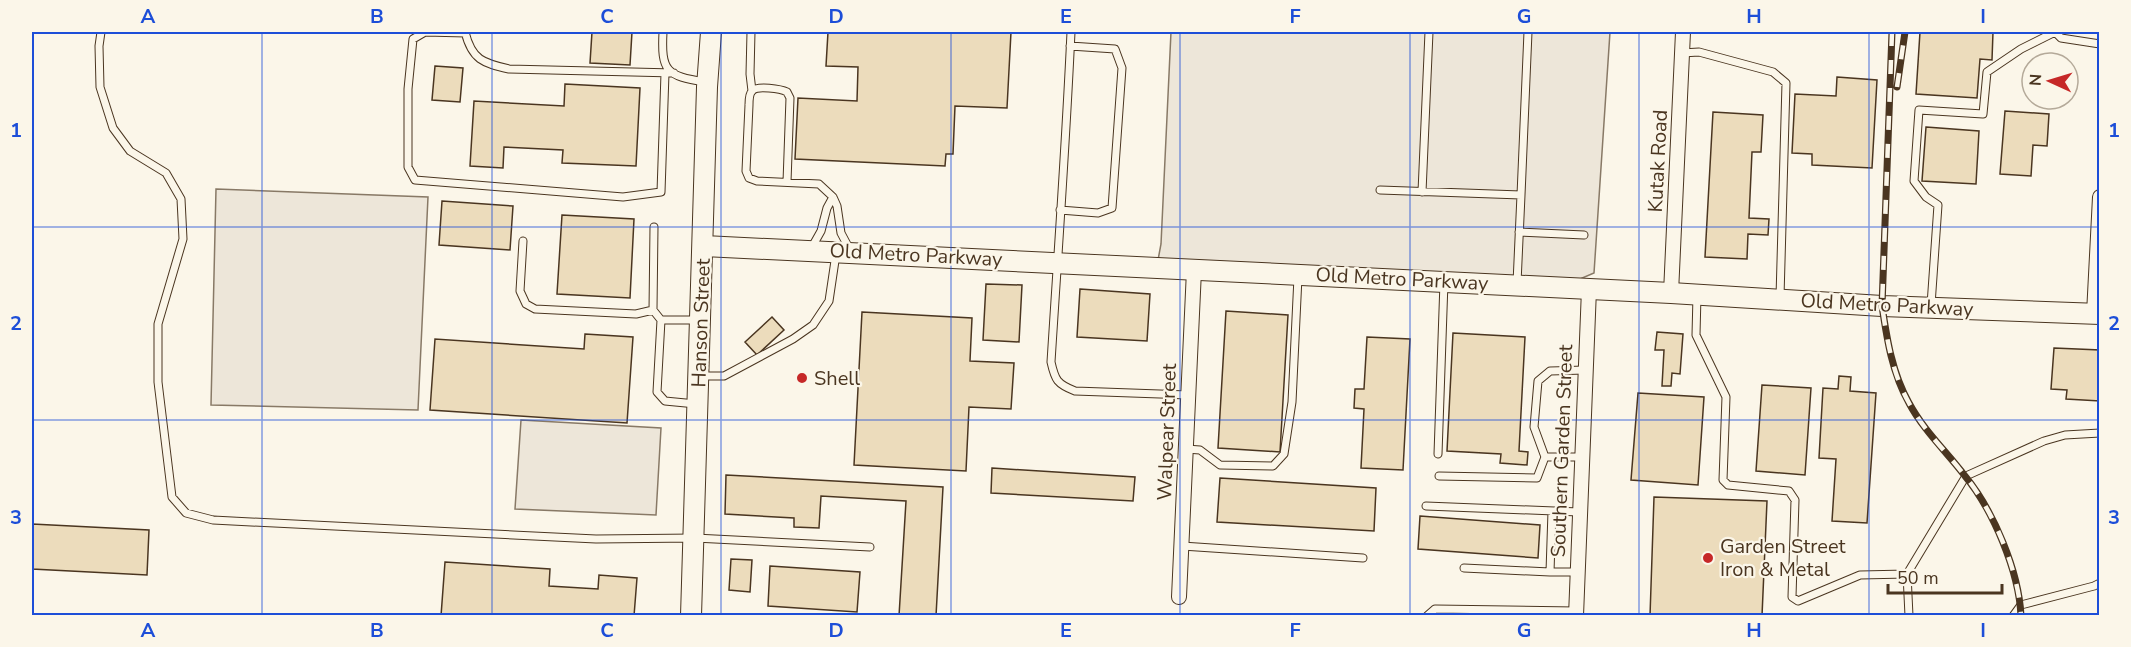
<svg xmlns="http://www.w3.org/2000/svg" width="2131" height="647" font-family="'Nunito Sans',sans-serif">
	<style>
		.green { fill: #ede6d9; stroke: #887966; stroke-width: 1.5 }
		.building { fill: #ecdcbc; stroke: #4a3520; stroke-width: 1.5 }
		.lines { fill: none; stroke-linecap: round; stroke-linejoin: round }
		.lane-casing { stroke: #4a3520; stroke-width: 9 }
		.street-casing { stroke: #4a3520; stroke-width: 16 }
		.secondary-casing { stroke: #4a3520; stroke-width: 22 }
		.lane { stroke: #fbf6e9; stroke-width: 7 }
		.street { stroke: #fbf6e9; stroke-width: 14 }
		.secondary { stroke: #fbf6e9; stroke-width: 20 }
		.rail-casing { stroke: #4a3520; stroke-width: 7 }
		.rail { stroke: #fbf6e9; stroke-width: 4.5; stroke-dasharray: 14; stroke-linecap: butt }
		.grid { fill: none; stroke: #1d4ed8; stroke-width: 1.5; stroke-opacity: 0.55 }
		.poi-dot { fill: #c62828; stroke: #fbf6e9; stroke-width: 2 }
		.labels { text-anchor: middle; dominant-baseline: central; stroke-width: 4.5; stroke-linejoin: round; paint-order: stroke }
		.street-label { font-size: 20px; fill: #4a3520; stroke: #fbf6e9 }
		.poi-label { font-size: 20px; fill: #4a3520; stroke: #fbf6e9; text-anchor: start }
		.neatline { fill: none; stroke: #1d4ed8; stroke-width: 2 }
		.grid-label { font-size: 20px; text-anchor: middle; font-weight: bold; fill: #1d4ed8 }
	</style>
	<rect width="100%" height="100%" fill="#fbf6e9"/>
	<path class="green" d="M1171,32H1610L1594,273L1580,279L1158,260L1161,244Z
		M216,189L428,197L418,410L211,405Z
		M521,420L661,428L656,515L515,509Z"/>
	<path class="building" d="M592,32H632L630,65L590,63Z
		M828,32H1011L1007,108L955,106L953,154H946L945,166L795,159L798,98L857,101L858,67L826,66Z
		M1920,32H1993L1992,60L1980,59L1977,98L1916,94Z
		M435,66L463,68L460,102L432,100Z
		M1837,77L1877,80L1872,168L1812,165V154L1792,153L1795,94L1836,96Z
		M565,84L640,88L636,166L562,163L563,150L504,147L503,168L470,166L474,101L564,106Z
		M2005,111L2049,114L2047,146L2033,145L2031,176L2000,174Z
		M1713,112L1763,115L1761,152H1752L1749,218L1769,219L1768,235L1748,234L1747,259L1705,257Z
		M1926,127L1979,131L1976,184L1922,181Z
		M442,201L513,206L510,250L439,245Z
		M562,215L634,219L630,298L557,294Z
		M986,284L1022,285L1019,342L983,340Z
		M1080,289L1150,294L1147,341L1077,337Z
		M1226,311L1288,315L1280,452L1218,448Z
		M862,312L972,318L970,361L1014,363L1011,409L969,407L966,471L854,465Z
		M772,317L784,330L757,355L745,342Z
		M1657,332L1683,334L1680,374L1672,373L1671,386H1662L1664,350H1655Z
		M1453,333L1525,337L1519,451L1528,452L1527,465L1500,463L1501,454L1447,451Z
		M585,334L633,337L627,423L430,410L435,339L584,349Z
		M1367,337L1410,339L1403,470L1361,468L1364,409L1354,408L1355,389H1364Z
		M2054,348L2100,350V401L2066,399L2067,390L2051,389Z
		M1839,376L1851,377L1850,391L1876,393L1867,523L1832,521L1836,459L1819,458L1823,388L1838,389Z
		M1762,385L1811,388L1805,475L1756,471Z
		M1638,393L1704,397L1698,485L1631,480Z
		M992,468L1135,477L1133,501L991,493Z
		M726,475L943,487L936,616H899L906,501L821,496L819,528L794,527V518L725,514Z
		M1220,478L1376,488L1374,531L1217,522Z
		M1654,497L1767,501L1762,616H1650Z
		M1420,516L1540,525L1538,558L1418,549Z
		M32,524L149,530L147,575L32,569Z
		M731,559L752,560L750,592L729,590Z
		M445,562L550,569L549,586L598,589L599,575L637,578L634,616H441Z
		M770,566L860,572L857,612L768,606Z"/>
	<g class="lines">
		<g class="lane-casing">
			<path id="lane" d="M101,32L99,46L100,87L113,128L130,151L166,173L181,199L183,239L158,324V382L172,497L186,513L213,520L596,539L695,538L870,547
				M465,32C472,60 483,63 509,69L674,73
				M663,32C661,71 666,76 705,82
				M751,32L750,74L752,91
				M1071,32C1066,142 1058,252 1051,362C1055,380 1057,384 1075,391L1188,395
				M2055,32L2061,38L2100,44
				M466,33L425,32L413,39L408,89V167L415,180L623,197L661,192L665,73
				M1682,53L1699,52L1773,72L1786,83L1780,297
				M787,182L790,98L787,92C781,89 757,85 752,91C749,94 749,101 749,105L746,171L749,178L757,181L819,184L833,197
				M1380,190L1521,195L1517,283
				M1422,192L1429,32
				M1521,195L1528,32
				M1060,210L1098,213L1112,208L1122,68L1115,49L1070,46
				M654,227L653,310L661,320L657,392L665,401L696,404
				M1519,232L1584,235
				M523,241L520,291L526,304L535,309L636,314L653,310
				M812,247L821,231L827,208L833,197L837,206L841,233L850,250
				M1697,295L1696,335L1726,397L1723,480L1728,485L1789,491L1795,500L1792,597L1798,601L1860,575L1907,574L1966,476L2044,441L2065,435L2100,433
				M1931,305L1938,205L1926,197L1914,181L1919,110L1983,114L1987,72L2021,49L2055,32
				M661,320H697
				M701,376H724L793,339L813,325L829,301L836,254
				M1186,449L1200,450L1220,465L1273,466L1284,454L1292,402L1298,277
				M1438,454L1444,282
				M1545,457L1534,427L1538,381L1550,371L1585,370
				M1439,476L1537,478L1545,457H1581
				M1426,506L1579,512
				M1552,511L1550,572H1577
				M1182,546L1363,558
				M1464,568L1550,572
				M1907,574L1909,616
				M1427,616L1435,609L1576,611
				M2013,616L2021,605L2094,586L2100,583"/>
		</g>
		<g class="street-casing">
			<path id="street" d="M1671,293L1683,32
				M2094,314L2100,197
				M1179,597L1194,270
				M1576,616L1589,289"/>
		</g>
		<g class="secondary-casing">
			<path id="secondary" d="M704,246L1671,293L1882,306L2100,314
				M691,616L707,87L711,32"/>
		</g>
		<use href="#lane" class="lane"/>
		<use href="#street" class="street"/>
		<use href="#secondary" class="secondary"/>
		<g class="rail-casing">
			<path id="rail" d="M1892,32L1882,306C1887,339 1892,373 1909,403C1924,431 1946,451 1965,476C1993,510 2019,571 2021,616
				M1897,87L1905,32"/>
		</g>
		<use href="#rail" class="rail"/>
	</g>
	<path class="grid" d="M262,32V616M492,32V616M721,32V616M951,32V616M1180,32V616M1410,32V616M1639,32V616M1869,32V616M32,227H2100M32,420H2100"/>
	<g class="poi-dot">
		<circle cx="802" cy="378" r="6"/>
		<circle cx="1708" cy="558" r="6"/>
	</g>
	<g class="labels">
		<g class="street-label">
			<text transform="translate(1658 161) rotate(-87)">Kutak Road</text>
			<text transform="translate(916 255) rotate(3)">Old Metro Parkway</text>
			<text transform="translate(1402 279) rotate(3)">Old Metro Parkway</text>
			<text transform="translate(1887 305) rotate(3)">Old Metro Parkway</text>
			<text transform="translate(701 323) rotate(-88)">Hanson Street</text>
			<text transform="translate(1167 432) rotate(-88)">Walpear Street</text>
			<text transform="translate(1562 451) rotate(-88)">Southern Garden Street</text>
		</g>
		<g class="poi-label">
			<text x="814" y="378">Shell</text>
			<text x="1720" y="546">Garden Street<tspan x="1720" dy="23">Iron &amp; Metal</tspan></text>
		</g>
	</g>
	<rect width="2131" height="647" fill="none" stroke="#fbf6e9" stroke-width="66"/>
	<g transform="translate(2050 81) rotate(274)"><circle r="28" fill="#fbf6e9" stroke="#b4a999" stroke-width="1.5"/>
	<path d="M0-4.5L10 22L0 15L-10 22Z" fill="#c62828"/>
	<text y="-9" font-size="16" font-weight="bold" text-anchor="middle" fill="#4a3520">N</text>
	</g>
	<path d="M1888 584v9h114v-9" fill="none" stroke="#4a3520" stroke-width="3"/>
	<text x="1897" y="584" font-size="18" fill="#4a3520" stroke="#fbf6e9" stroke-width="4.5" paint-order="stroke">50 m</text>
	<rect x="33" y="33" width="2065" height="581" class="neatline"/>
	<g class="grid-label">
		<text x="148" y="23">A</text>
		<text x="377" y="23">B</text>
		<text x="607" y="23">C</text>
		<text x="836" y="23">D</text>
		<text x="1066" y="23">E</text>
		<text x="1295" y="23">F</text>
		<text x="1524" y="23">G</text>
		<text x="1754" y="23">H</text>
		<text x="1983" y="23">I</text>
		<text x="16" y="137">1</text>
		<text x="2114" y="137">1</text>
		<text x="16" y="330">2</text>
		<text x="2114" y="330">2</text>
		<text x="16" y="524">3</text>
		<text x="2114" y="524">3</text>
		<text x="148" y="637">A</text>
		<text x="377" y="637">B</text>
		<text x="607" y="637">C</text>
		<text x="836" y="637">D</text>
		<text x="1066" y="637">E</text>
		<text x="1295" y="637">F</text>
		<text x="1524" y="637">G</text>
		<text x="1754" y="637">H</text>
		<text x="1983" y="637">I</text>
	</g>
</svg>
